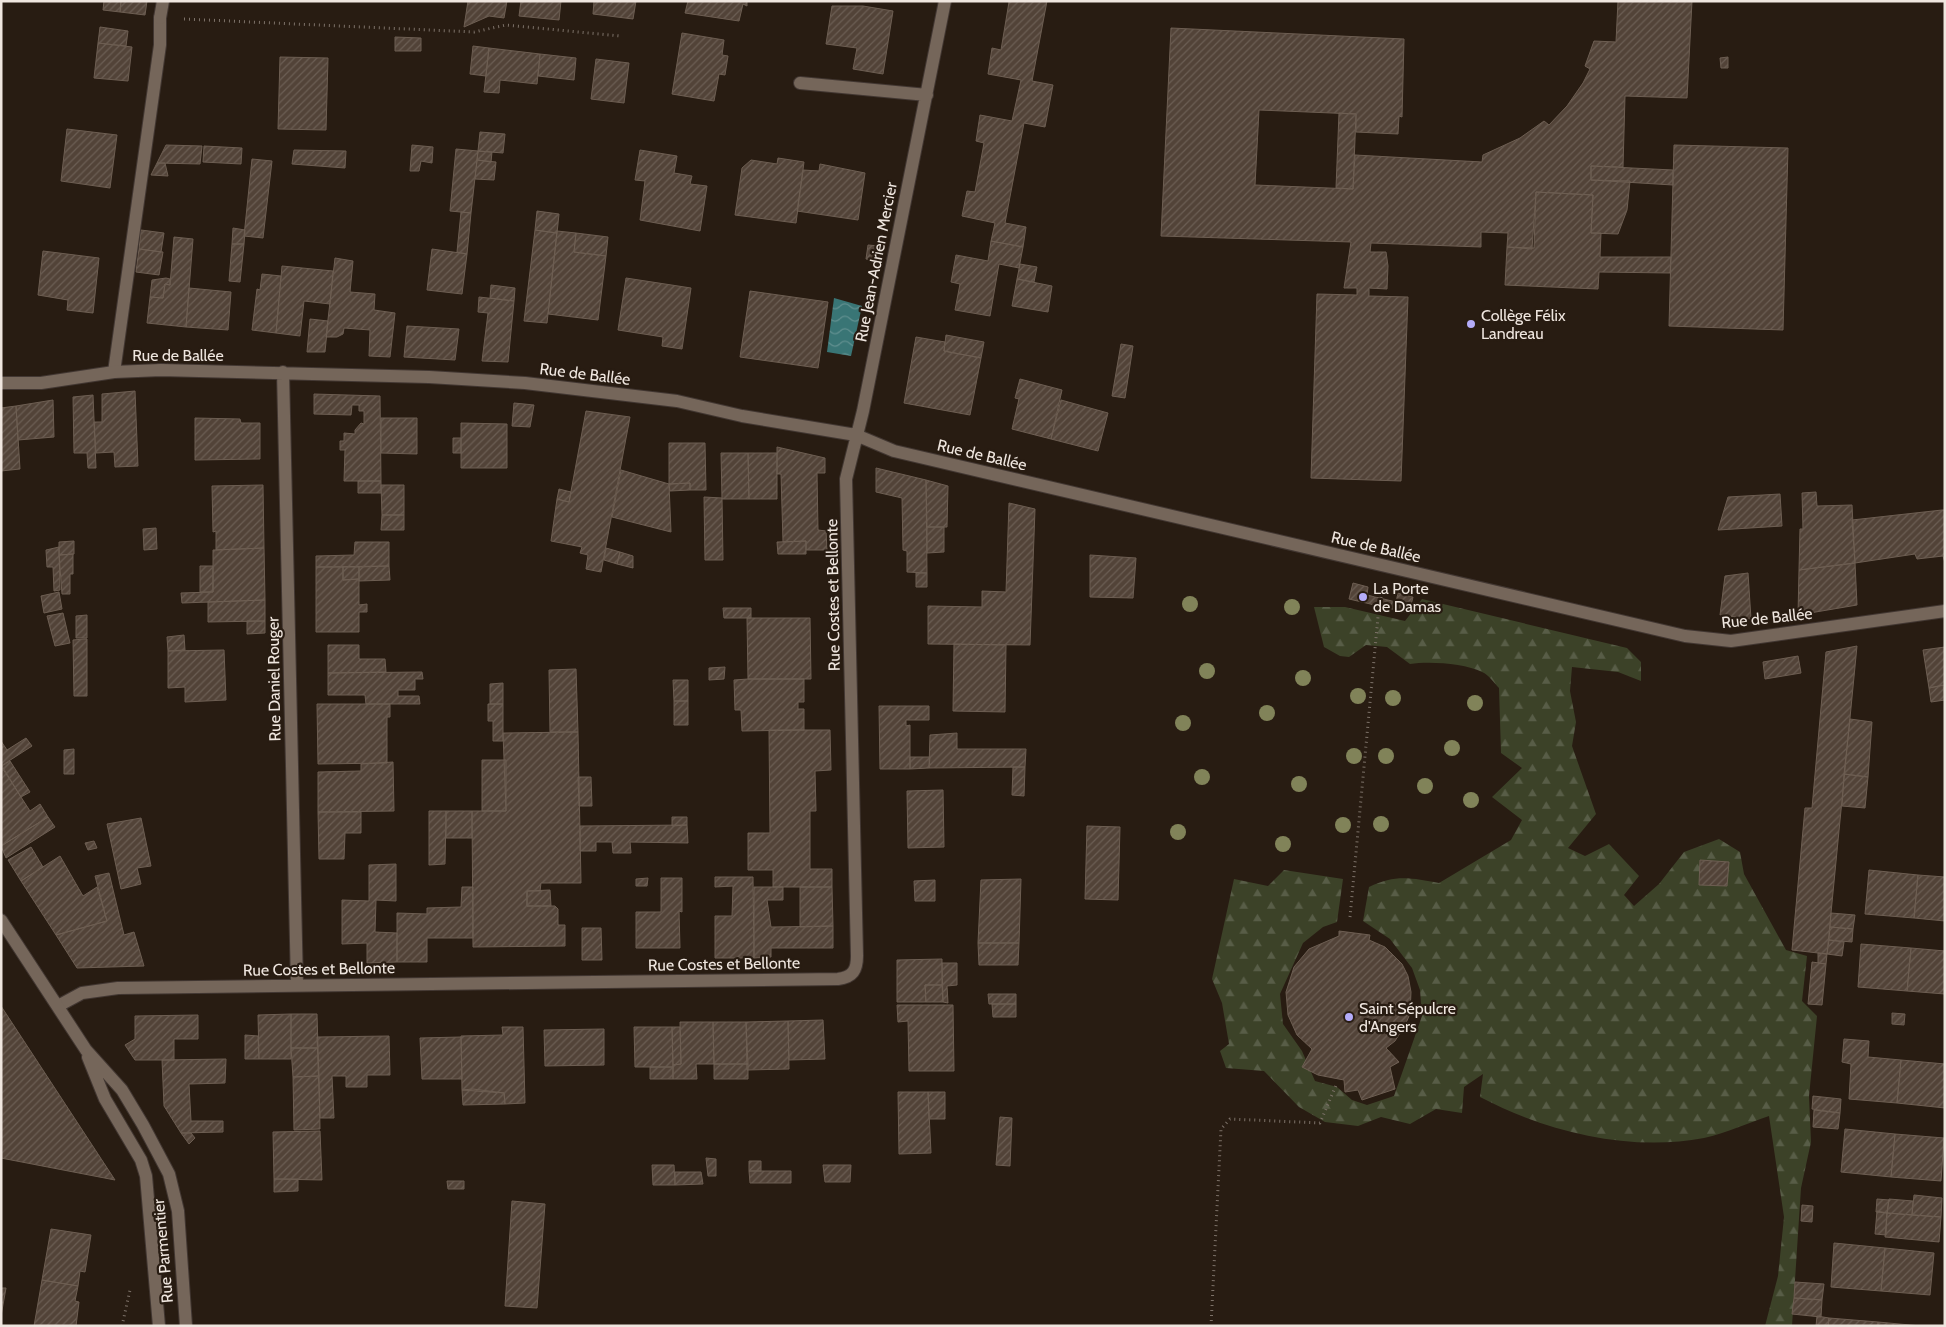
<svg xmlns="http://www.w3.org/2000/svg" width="1946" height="1327" font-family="Cabin,sans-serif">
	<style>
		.forest { fill: url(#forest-firs) }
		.water { fill: url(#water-waves) }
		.building { fill: url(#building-hatch); stroke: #6d5e52 }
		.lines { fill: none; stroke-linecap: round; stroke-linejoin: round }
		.service-casing { stroke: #423732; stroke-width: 14 }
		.minor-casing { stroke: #423732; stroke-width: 14 }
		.tertiary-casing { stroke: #423732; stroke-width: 14 }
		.path { stroke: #7d7269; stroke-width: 3; stroke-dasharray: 1 4; stroke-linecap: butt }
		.service { stroke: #75665a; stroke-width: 12 }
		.minor { stroke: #75665a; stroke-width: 12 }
		.tertiary { stroke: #75665a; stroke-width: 12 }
		.tree { fill: #818359 }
		.poi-dot { fill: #b4acf9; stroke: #281c12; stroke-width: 2 }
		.labels { text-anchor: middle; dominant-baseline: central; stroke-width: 4.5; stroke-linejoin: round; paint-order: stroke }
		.street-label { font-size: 16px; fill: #efe6df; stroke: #281c12 }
		.poi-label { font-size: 16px; fill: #efe6df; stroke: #281c12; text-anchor: start }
	</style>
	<defs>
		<pattern id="forest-firs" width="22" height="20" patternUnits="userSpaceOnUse" patternTransform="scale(1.25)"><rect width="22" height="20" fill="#3c4228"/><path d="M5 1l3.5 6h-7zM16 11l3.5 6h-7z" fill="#585d47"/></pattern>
		<pattern id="water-waves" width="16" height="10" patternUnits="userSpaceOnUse" patternTransform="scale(1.25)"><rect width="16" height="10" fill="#397575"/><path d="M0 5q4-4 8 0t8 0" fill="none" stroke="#608f8f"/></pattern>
		<pattern id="building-hatch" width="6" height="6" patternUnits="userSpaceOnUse" patternTransform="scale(1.25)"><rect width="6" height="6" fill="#524338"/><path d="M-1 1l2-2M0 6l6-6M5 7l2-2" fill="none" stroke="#6b5e54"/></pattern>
	</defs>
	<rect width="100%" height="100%" fill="#281c12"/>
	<path class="forest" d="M1422,599L1627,648L1641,662V681L1618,672L1572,667L1570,691L1576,722L1572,746L1596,814L1568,848L1585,856L1609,844L1639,876L1624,895L1634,906L1659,884L1684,852L1719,839L1740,852L1744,874L1786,950L1807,956L1802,1001L1817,1016L1809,1096L1811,1142L1801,1188L1792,1326H1765L1778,1276L1784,1217L1769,1116C1748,1123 1726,1133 1704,1138C1629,1152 1547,1132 1480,1097L1483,1074L1464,1087L1462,1113L1436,1109L1410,1124L1381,1117L1358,1126L1325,1122L1299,1107L1264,1071L1226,1068L1220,1051L1229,1044L1222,1003L1212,979L1234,879L1268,886L1284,870L1343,879L1337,922L1323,927L1303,943L1280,994L1283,1024L1302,1051L1315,1081L1337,1087L1352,1100L1367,1105L1394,1096L1422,1016L1420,990L1412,968L1390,939L1363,921L1369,887C1395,874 1412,878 1439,883L1511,840L1522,820L1492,797L1522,768L1501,753L1499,688C1494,683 1489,675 1482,672C1465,663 1428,661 1410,664L1387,647L1366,645L1349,657L1340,656L1324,647L1314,607H1345L1405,621Z"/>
	<path class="water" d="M834,298L862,306L851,356L827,352Z"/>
	<path class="building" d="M104,1H121L120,12L103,10Z
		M121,1H147L145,15L120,12Z
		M468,1H507L504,18L489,16L464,27Z
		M521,1H561L559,20L519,16Z
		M594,1H636L633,19L593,14Z
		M688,1H747V6L743,4L739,21L685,13Z
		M1007,1H1047L1032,81L1053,85L1045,127L1024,123L1005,223L1026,227L1023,247L991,241L995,223L962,216L967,191L975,192L984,143L976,141L980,115L1012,121L1021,80L988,74L992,48L1001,50L1009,2Z
		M1618,1H1692L1687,98L1625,96L1623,167L1591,166V180L1630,181L1627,210L1618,234L1591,233L1593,195L1536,192L1532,249L1507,247L1508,233L1481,232V247L1371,243L1370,252H1386L1388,266L1387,289L1369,288V296L1408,297L1401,481L1311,478L1317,294L1357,295V288H1344L1351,242L1161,236L1171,28L1404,39L1402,117L1399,116L1398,134L1356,132V114L1259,110L1255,185L1353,189L1355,155L1482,162L1483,155L1520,138L1544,121L1549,125L1567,106L1583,83L1590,69L1585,66L1594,41L1616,42Z
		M832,6H863L893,11L883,74L853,69L857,48L826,44Z
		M100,27L128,31L126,46L98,43Z
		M682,33L724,40L722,55L728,56L725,75L719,74L714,101L672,94Z
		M395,37L421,38V51H395Z
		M98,43L132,47L128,81L94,78Z
		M473,46L489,48L486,76L470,74Z
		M489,48L540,54L537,84L500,80L499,93L484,92Z
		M540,54L576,58L574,80L538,76Z
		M280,57L328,58L326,130L278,129Z
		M1728,57V68H1721L1720,58Z
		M596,59L629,63L624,103L591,99Z
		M1339,113L1356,114L1353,189L1336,188Z
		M67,129L117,135L110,188L61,181Z
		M480,132L505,134L503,153L478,151Z
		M166,145L202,146L200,164L157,163Z
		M412,145L433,147L432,163L421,161L419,171H410Z
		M1674,145L1788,148L1783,330L1669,326Z
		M204,146L242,148L241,164L203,162Z
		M456,149L478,151L471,213L450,211Z
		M294,150L346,151L345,168L292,164Z
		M640,150L677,156L674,173L692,176L690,184L707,186L700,231L640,220L645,181L635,180Z
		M478,151L492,152L491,162L477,160Z
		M778,158L804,162L796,223L735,215L742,168L751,160L777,164Z
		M252,159L272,161L263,238L244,236Z
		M477,160L496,162L494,180L475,179Z
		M157,163H165L168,176L151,175Z
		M820,164L865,173L858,220L797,211L803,170L819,171Z
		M1591,166L1673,170V185L1591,180Z
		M1536,192L1593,195L1591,233H1601L1600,257H1671L1670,273L1599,272L1598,289L1505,285L1507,247L1534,248Z
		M537,211L559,214L557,233L535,230Z
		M461,212L471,213L467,254L457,252Z
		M233,228L245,230L244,244H232Z
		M141,230L164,233L161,252L139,249Z
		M535,230L557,233L547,323L524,321Z
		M557,231L576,233L574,252L606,256L598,320L548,314Z
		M576,233L608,237L606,256L574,252Z
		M174,237L193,239L186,327L147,323L150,297L163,298L165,284L170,285Z
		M991,241L1023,247L1019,268L999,264L990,316L955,310L960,284L951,282L956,255L988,261Z
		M232,244H244L240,282L229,281Z
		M868,245L879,246L876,261L866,259Z
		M139,249L163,252L159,275L136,272Z
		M432,249L467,254L462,294L427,290Z
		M43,251L99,258L93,313L67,310L68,300L38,295Z
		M335,258L353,261L350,292L375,294L374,310L395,313L390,357L369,356L370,330L344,328L343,334L337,337H326Z
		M1020,264L1037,267L1034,282L1017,279Z
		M282,266L333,271L330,304L304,301L300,336L276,333Z
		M262,274L281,276L276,333L252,330L257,289L260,290Z
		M166,278L170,279V285L165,284L163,298L150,297L152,280Z
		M626,278L691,288L682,349L662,346L663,337L618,330Z
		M1017,279L1052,286L1048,312L1012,306Z
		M491,285L515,288L514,301L490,298Z
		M189,288L231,292L228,330L186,327Z
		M750,291L828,302L818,368L740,357Z
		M479,297L514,301L508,362L482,361L488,313L478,312Z
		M310,319L328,321L325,352H307Z
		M407,326L459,329L455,360L404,357Z
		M946,335L984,342L981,358L944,351Z
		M916,337L945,342L944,351L981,358L970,415L904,403Z
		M1121,344L1133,346L1125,398L1112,396Z
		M1020,379L1062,390L1051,439L1012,429L1019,399L1015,398Z
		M135,391L138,466L115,467L114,452L96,453L94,422H102V394Z
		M314,394L380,396L381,481H344L345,450H340V441H344V433L355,434V430L361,423L364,424V411H359V405H352L351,415L314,414Z
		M93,395L96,468H88L87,453H74L73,397Z
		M53,400L54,437L18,440L16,406Z
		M1061,400L1108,413L1098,451L1051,439Z
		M514,403L534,405L530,427L512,426Z
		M16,406L20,469L1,471V408Z
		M586,411L630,417L601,572L586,569L588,555L580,553L582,547L551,541L557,499L569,502Z
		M195,418L240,419L241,423H260V459L195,460Z
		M381,418H417V454L381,453Z
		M461,423L507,424V468H461Z
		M453,438H461V453H453Z
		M669,443H705L706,490H690V483L669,484Z
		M777,447L825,458V473H817L818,530L826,531L827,550H806V541L783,542L781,474H777Z
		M721,453H748L749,499H722Z
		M748,453H777V499H749Z
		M876,468L926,480L927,573L907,572V551L903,550L902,498L876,492Z
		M621,470L669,484L671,532L612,517Z
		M926,480L948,486L947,527H927Z
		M358,481H381V493H358Z
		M690,483V490L670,491L669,484Z
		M263,485L264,548L216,550V531L213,532L212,486Z
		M381,485H404V515H382Z
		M559,489L571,492L569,502L557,499Z
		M1816,492L1817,506L1852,505L1855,563L1799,570L1800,529H1803L1802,493Z
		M1780,494L1782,526L1718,530L1728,497Z
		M704,497L722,498L723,560H705Z
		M1009,503L1035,509L1030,645L928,644V606L982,607V591L1006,592Z
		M1942,510H1945V563L1943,556L1917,559L1915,554L1855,563L1852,520Z
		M382,515H404V530H381Z
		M927,527H944V552L927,553Z
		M156,528L157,549L144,550L143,529Z
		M74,541V554L59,555V542Z
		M806,541V554H778L777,542Z
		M355,542H389V566L316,567V556L354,555Z
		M59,547L60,590L54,591L53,567H47L46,550Z
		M264,548L265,600L182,603L181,593L213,592V550Z
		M606,548L620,552L617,564L604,560Z
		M620,552L633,556V568L617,564Z
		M73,554V574H70V594H62L59,555Z
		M1090,555L1136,558L1133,598L1090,597Z
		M1855,563L1857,605L1798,615L1799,570Z
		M200,566H213V592H200Z
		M389,566L390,580L359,581V567Z
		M316,567H343V580L359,579V605L367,604V612H359V632H316Z
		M343,567H359V579L343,580Z
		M916,573H927V587H916Z
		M1748,573L1751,619L1720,615L1725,576Z
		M1353,583L1368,587L1367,595L1396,602L1398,593L1413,597L1409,613L1349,599Z
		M59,592L62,609L44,613L41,596Z
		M265,600V621L208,622V602Z
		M723,608H751V618H724Z
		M63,613L70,643L55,646L47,616Z
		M87,615V638H76V616Z
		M747,618H810L811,679H748Z
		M247,621H265V633L247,634Z
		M184,635L185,650L168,651L167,637Z
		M84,639H87V696H74L73,640Z
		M954,644L1006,645L1005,712L953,711Z
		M328,645H359V659H385L386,672L328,673Z
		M1857,646L1827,954L1792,950L1805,808H1812L1826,652Z
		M1945,647V685L1929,688L1923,650Z
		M224,650L226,700L185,702V687L168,688V651Z
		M1798,656L1801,673L1765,679L1763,662Z
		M725,667L724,679L709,680V668Z
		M576,669L578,732H550L549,670Z
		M422,672L423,679H415V690H398V696H419L420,704H366L365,695H328V673Z
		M748,679H804V702H798V709H804V730L742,731L741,710H735L734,680Z
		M673,680H688V701H674Z
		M503,683V704H490V684Z
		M1943,685L1945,700L1931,702L1929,688Z
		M674,701H688V725H674Z
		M317,704H390V717H387V763L318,764Z
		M488,704H503V741H493V721H488Z
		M879,706H929V720H906V726L910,725V769H880Z
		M1850,719L1872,722L1868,777L1844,774Z
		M769,730H830L831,770L815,771L816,811H810V869H832V887H773V870H748V833H770Z
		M578,732L581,883H541L540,891H527V906H555L558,909V925H565V946L473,947L472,811H506L503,733Z
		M957,733V749H1026L1025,767L929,768L930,735Z
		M26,738L32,746L1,766V741L7,750Z
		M74,749V774H64V750Z
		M910,757H930L929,768L910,769Z
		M482,760H506V811H482Z
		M10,761L30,792L21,797L2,766Z
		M393,762L394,811L318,812V772L361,771V764Z
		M1,766L30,811L40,804L48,817L1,846Z
		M1013,767H1025L1024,796L1012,795Z
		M1844,774L1868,777L1865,808L1842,806Z
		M578,777H591L592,806H579Z
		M943,790L944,847L908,848L907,791Z
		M429,811H446L445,864L429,865Z
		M446,811H472V838H446Z
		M318,812H361V833H345L344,859H319Z
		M48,817L55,827L6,858L1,846Z
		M672,817H687V825L672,826Z
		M141,818L151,866L137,868L141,884L121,889L107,824Z
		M687,825L688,843L630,842L631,853H613L612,842H596V851H580V826Z
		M1087,826L1120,827L1118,900L1085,899Z
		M94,841L97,848L88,850L85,843Z
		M31,847L43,867L21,881L8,860Z
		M60,856L83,896L97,887L107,921L56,935L21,881Z
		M1700,860L1729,862L1727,886L1699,885Z
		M396,864V901L376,900L375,932L397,933V962L367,963V943L342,944V900L369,901V865Z
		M1869,870L1918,875L1914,918L1865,914Z
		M109,873L124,935L134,932L144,966L77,968L56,935L107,921L95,876Z
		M1918,875L1945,877V921L1914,918Z
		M715,877H753L754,958H715V916H732L733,886L715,887Z
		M648,878L647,886H636V879Z
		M661,878H682V912L679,911L680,948H636V912H661Z
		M1021,879L1019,943H978L981,880Z
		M935,880V901H915L914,881Z
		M462,887H473V938H427V962H397V913L427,914V908L461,907Z
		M754,887H783V900H767L771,927L833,926V948H771V957L754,958Z
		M800,887H832L833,926L800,927Z
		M550,890L551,906H527V891Z
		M1831,913L1855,915L1853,929L1830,927Z
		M1830,927L1853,929L1852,942L1829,940Z
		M582,928H601L602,960H582Z
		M1339,931L1370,935L1369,940L1385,947L1402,964L1408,976L1411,992L1410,1014L1405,1025L1395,1041L1386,1048L1399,1062L1390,1067L1395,1089L1362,1100L1358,1090L1345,1092L1344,1080L1318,1075L1302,1067L1312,1049L1297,1035L1288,1015L1286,992L1294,967L1309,949L1339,936Z
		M1829,940L1844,942L1842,956L1827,954Z
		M978,943H1019L1018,965H979Z
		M1861,944L1911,948L1907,991L1858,987Z
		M1911,948L1945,951V994L1907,991Z
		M1818,953L1827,954L1826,964L1818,963Z
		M942,959V985H925L926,1002H897V960Z
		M1812,962L1826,964L1822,1005L1808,1004Z
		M942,963H957V985L947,986L948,1003L943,1002Z
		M925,985H942L943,1002H926Z
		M988,994H1016V1004H989Z
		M992,1004H1016V1017H993Z
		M897,1005H953L954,1071H909L908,1021L898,1022Z
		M1,1006L115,1180L1,1158Z
		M1892,1013L1905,1014L1904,1025L1892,1024Z
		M291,1014H317L318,1048H291Z
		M291,1014V1059H259L258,1015Z
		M198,1015V1039H174V1060H135L125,1045L135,1039V1016Z
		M823,1020L825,1059L789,1060L788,1021Z
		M788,1021L789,1069L747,1070L746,1022Z
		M680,1022H713L714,1064H696L697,1079H673V1065L681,1064Z
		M713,1022H746L748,1064H714Z
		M502,1027H523L525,1103L505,1104L504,1093L462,1090L461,1036L503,1035Z
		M634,1027H672L673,1067H635Z
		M672,1027H680L681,1064L673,1065Z
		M604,1029V1065L545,1066L544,1030Z
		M245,1035L258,1036L259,1059H245Z
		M389,1036L390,1075H367V1087H346V1076H332L334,1118H320L317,1037Z
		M461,1037L462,1079H422L420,1038Z
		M1844,1039L1869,1041L1868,1057L1901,1060L1897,1103L1849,1099L1851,1064L1842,1062Z
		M291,1048H318L319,1076L293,1077Z
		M226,1059L225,1083L189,1084L191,1121H223V1132L181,1133L164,1106L162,1060Z
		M1901,1060L1945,1064V1108L1897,1103Z
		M714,1064H748V1079H714Z
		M650,1067H673V1079H650Z
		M319,1076L320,1129L294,1130L293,1077Z
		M473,1089L504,1093L505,1104L463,1105L462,1090Z
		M898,1092H928L931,1153L899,1154Z
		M928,1092H945V1119H929Z
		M1813,1096L1841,1099L1840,1113L1812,1109Z
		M1814,1110L1840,1113L1838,1129L1813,1127Z
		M1000,1117L1012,1118L1010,1166L996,1165Z
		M1845,1129L1895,1134L1891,1177L1841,1172Z
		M320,1131L322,1180L274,1179L273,1132Z
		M181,1133H191L195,1138L189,1144Z
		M1895,1134L1944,1138L1941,1181L1891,1177Z
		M706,1158L716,1159V1176H708Z
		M749,1161H761V1171H749Z
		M652,1165H674L675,1185H653Z
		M823,1165H851L850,1182H825Z
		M749,1171H791V1183H750Z
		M675,1172H701L703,1184L675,1185Z
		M274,1179H298V1191L274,1192Z
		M447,1181H464V1189H448Z
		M1914,1195L1942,1198L1941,1217L1912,1215Z
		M1877,1199L1889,1200L1887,1213L1876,1212Z
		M1889,1199L1913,1201L1912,1215L1887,1213Z
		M512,1201L545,1204L537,1308L505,1306Z
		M1802,1205L1813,1206L1812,1222L1801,1221Z
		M1877,1211L1887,1213L1886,1235L1875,1234Z
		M1887,1213L1941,1217L1939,1242L1885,1237Z
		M51,1229L91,1235L85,1272L80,1271L78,1286L42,1280Z
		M1834,1243L1885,1248L1881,1291L1831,1287Z
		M1885,1248L1934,1253L1930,1295L1881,1291Z
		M42,1280L78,1286L75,1301L79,1302L76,1326H34Z
		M1795,1282L1824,1284L1822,1300L1794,1298Z
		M1,1288H6L1,1316Z
		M1794,1298L1822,1300L1821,1317L1792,1314Z
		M1817,1316L1829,1318L1828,1326H1816Z
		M1829,1318L1878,1322V1326H1828Z
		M1878,1322L1921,1326H1878Z"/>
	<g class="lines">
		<g class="service-casing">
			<path id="service" d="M114,372L160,45V18"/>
		</g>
		<g class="minor-casing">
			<path id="minor" d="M160,18L163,1
				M800,83L927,95
				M283,372L297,985
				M1,383H41L114,372L161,370L429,377L525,383L677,401L742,416L856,435L894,451L1685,636L1731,641L1945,611
				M58,1006L82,993L118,988L838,979C853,977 857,970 857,956L846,479L863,411L945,1"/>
		</g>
		<g class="tertiary-casing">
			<path id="tertiary" d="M1,920L86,1050L122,1090L143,1125L169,1174L178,1211L186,1326
				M88,1057L105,1099L141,1160L146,1176L159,1326"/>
		</g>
		<path class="path" d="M184,19L474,32L506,25L620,36
			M1381,598L1382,589
			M1350,917L1379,606
			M122,1326L130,1290
			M1211,1326L1221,1129L1230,1119L1320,1123L1337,1083"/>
		<use href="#service" class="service"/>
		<use href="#minor" class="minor"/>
		<use href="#tertiary" class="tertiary"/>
	</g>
	<g class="tree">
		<circle cx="1190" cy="604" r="8"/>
		<circle cx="1292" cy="607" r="8"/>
		<circle cx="1207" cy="671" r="8"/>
		<circle cx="1303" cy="678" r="8"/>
		<circle cx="1358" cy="696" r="8"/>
		<circle cx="1393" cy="698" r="8"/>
		<circle cx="1475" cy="703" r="8"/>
		<circle cx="1267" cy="713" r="8"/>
		<circle cx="1183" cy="723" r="8"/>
		<circle cx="1452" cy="748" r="8"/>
		<circle cx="1354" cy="756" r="8"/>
		<circle cx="1386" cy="756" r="8"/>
		<circle cx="1202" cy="777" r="8"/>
		<circle cx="1299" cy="784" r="8"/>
		<circle cx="1425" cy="786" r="8"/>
		<circle cx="1471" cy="800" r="8"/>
		<circle cx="1381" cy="824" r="8"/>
		<circle cx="1343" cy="825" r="8"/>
		<circle cx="1178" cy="832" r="8"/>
		<circle cx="1283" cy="844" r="8"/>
	</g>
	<g class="poi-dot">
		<circle cx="1471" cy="324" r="5"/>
		<circle cx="1363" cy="597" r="5"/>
		<circle cx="1349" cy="1017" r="5"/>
	</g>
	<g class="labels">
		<g class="street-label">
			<text transform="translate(876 262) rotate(-79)">Rue Jean-Adrien Mercier</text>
			<text x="178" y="355">Rue de Ballée</text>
			<text transform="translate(585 374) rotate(7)">Rue de Ballée</text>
			<text transform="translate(982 455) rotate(13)">Rue de Ballée</text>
			<text transform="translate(1376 547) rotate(13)">Rue de Ballée</text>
			<text transform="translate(833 595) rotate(-91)">Rue Costes et Bellonte</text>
			<text transform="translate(1767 618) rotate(-6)">Rue de Ballée</text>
			<text transform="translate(274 679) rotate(-91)">Rue Daniel Rouger</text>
			<text transform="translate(724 964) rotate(-1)">Rue Costes et Bellonte</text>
			<text transform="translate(319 969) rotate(-1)">Rue Costes et Bellonte</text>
			<text transform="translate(163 1251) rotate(-95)">Rue Parmentier</text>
		</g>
		<g class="poi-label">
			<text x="1481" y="315">Collège Félix<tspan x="1481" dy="18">Landreau</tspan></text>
			<text x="1373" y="588">La Porte<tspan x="1373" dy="18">de Damas</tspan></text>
			<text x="1359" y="1008">Saint Sépulcre<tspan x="1359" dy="18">d'Angers</tspan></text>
		</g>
	</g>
	<rect width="1946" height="1327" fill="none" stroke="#efe6df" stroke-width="5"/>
</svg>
